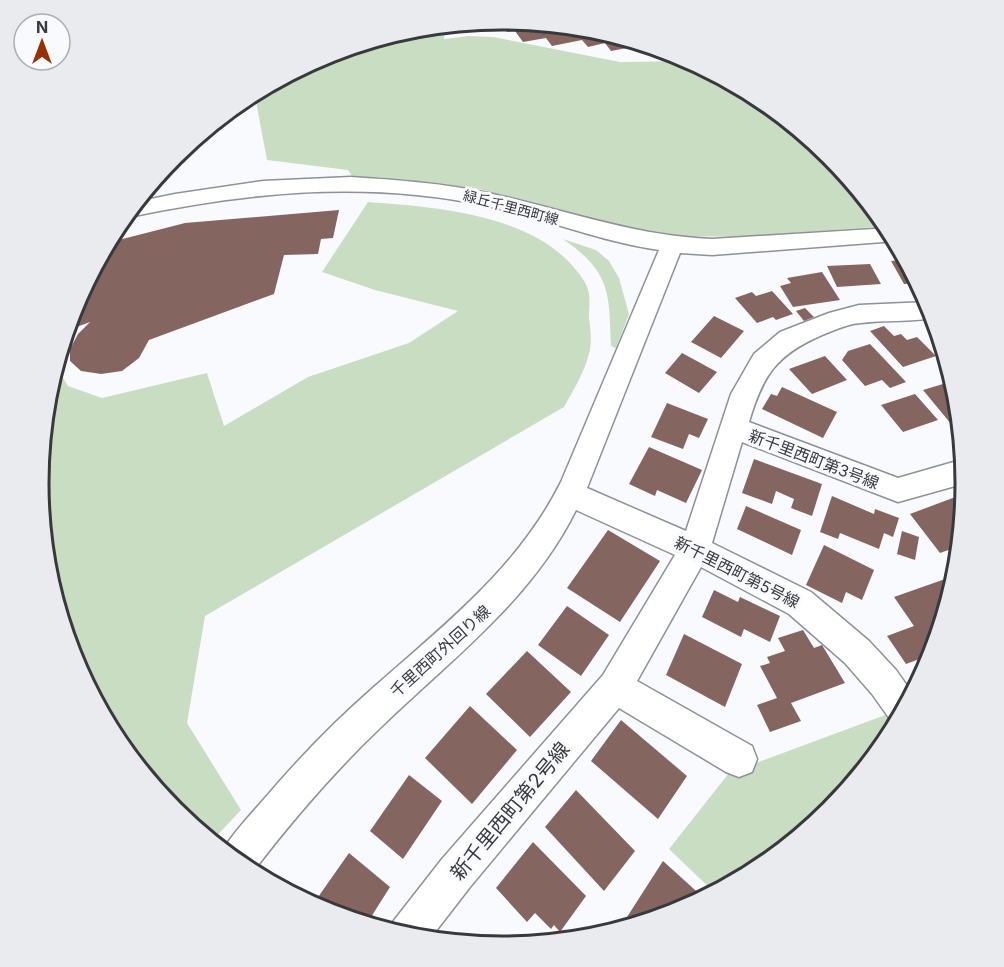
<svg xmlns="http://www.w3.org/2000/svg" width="1004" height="967" font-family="Inter,'Noto Sans JP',sans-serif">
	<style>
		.green { fill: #c9ddc2 }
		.building { fill: #85655f }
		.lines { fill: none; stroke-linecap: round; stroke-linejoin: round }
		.minor-casing { stroke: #8d9198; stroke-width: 3 }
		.minor { fill: #fff; fill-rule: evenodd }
		.labels { text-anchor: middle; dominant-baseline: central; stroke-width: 6; stroke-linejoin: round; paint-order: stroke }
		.far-street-label { font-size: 14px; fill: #38393c; stroke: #f9fafe }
		.street-label { font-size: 16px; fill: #38393c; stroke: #f9fafe }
		.near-street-label { font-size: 20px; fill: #38393c; stroke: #f9fafe }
		.rim { fill: none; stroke: #38393c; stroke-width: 3 }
	</style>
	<rect width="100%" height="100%" fill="#f9fafe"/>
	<path class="green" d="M446,25L444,39L469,36L493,37L620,62L691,61L763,107L770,106L830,156L888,226L737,237L684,236L618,225L479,189L402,179L352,176L348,170L267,160L255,96C312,56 376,32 446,25Z
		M368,202C433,207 522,213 570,263C578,272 587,282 589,294C590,301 589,310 589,317C590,327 592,339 590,349C586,370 574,389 564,407L205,616L187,723L241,810L211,842L174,811L116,741L73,661L47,574L38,483L47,393L55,365L68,386L102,398L207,373L224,426L308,377L409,343L458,311L375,290L322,272Z
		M563,239L596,250L609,261L619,278L629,314L616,348L611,346C609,293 611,272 563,239Z
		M888,714L896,726C868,778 809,835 760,869C746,878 730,885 715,893L669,849L729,773Z"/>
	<path class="building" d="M502,20L537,23L540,26L550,24L593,28L597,32L659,48L638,52L632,47L611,51L605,43L588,47L582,40L552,46L546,38L523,42L515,31L507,32L501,23L468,29L464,23Z
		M339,210L333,238L321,239L318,254L284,255L274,294L149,340L139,358L122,371L101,374L81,371L70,361V349L78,334L90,322L66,331L73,306L107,243L185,223Z
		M906,260L919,283L904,284L891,261Z
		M870,264L881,284L837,287L827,266Z
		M822,272L840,300L793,307L780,286L791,283L787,278Z
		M772,291L793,314L776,320L773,317L757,323L735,298L752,292L756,296Z
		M805,308L814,317L804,321L796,311Z
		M714,316L744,331L721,358L691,342Z
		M884,326L894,336L901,334L907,340L917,337L936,356L903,367L870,331Z
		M870,344L906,382L890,388L882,380L865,386L842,360L848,351Z
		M682,353L717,372L699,393L665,373Z
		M825,356L847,380L812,394L789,369Z
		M953,381L957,393L961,436L923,390Z
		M782,387L837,412L823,438L762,409L771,394L777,396Z
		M915,394L938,420L903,432L881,405Z
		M667,403L708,419L699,438L689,434L683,449L651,437Z
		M649,447L702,470L686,503L657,490L655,496L629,484Z
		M754,459L822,484L812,516L791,508L794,499L776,491L772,504L742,493Z
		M832,496L874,514L875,509L899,518L893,537L884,533L879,549L840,533L838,539L820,532Z
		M958,496L964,504L960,546L940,553L910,514Z
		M746,506L801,530L792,555L737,529Z
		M608,530L660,561L620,622L567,588Z
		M902,531L919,537L915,560L897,554Z
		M824,545L874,570L862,600L846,592L842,603L806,585Z
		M948,578L954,586L933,654L906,664L887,636L914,626L894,597Z
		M714,590L738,602L740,597L780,616L770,642L744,629L741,637L702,617Z
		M567,606L609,635L581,676L538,645Z
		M803,630L814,648L822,645L845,683L791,703L801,721L770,732L757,705L777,698L760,666L770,663L767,657L785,651L778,638Z
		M684,634L742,664L725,707L666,675Z
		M527,651L571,692L530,737L486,694Z
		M470,706L517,750L472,804L425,758Z
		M621,720L687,776L658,819L591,761Z
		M409,775L442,801L403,859L370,831Z
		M576,790L635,851L604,891L545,827Z
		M533,842L586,896L560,932L554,925L551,929L535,913L527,922L496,888Z
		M349,853L390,887L366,925L333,915L316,900Z
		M663,861L705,899L679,912L618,931Z"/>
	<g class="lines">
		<g class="minor-casing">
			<path id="minor" d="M351,177C397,180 443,183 488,193C563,209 634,236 712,239L889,228L896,241L712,255L680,253L587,488L686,531L731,394L754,354L780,332L829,313L859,305L928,302L934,318C911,322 885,320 861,323C847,324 835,330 822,335C776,355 763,375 749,422L898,478L964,459L966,483L898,502L742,442L712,543L811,592L869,641L896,670L913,694L897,724L892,722L872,694L845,663L789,614L701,567L637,681L752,746L757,759L752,772L739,777L726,772L619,708L470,887L429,940L411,939L388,932L392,923L442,859L603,675L675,555L576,510C531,601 450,660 379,729C332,774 291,822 252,873L222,851C234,832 250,815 265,798C299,758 335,721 374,687C445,624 518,568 561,482L659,250C600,242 545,218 487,206C367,180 248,192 129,217L124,216L136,202L175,194L263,181Z"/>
		</g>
		<use href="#minor" class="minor"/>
	</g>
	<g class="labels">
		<g class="far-street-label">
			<text transform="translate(511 207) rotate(15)">緑丘千里西町線</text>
		</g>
		<g class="street-label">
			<text transform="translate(814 459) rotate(21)">新千里西町第3号線</text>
			<text transform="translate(737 572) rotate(27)">新千里西町第5号線</text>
			<text transform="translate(440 651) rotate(-42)">千里西町外回り線</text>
		</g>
		<g class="near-street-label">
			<text transform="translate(510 811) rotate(-50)">新千里西町第2号線</text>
		</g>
	</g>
	<path d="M0 0H1004V967H0ZM49 483a453 453 0 1 1 906 0a453 453 0 1 1-906 0Z" fill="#eaebee" fill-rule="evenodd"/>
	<path class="rim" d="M49 483a453 453 0 1 1 906 0a453 453 0 1 1-906 0Z"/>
	<g transform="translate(42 42)"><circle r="28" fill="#f9fafe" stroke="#acadb0" stroke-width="1.5"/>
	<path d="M0-4.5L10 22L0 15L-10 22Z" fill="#963101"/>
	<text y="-9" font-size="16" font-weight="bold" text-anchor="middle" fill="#38393c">N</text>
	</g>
</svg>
